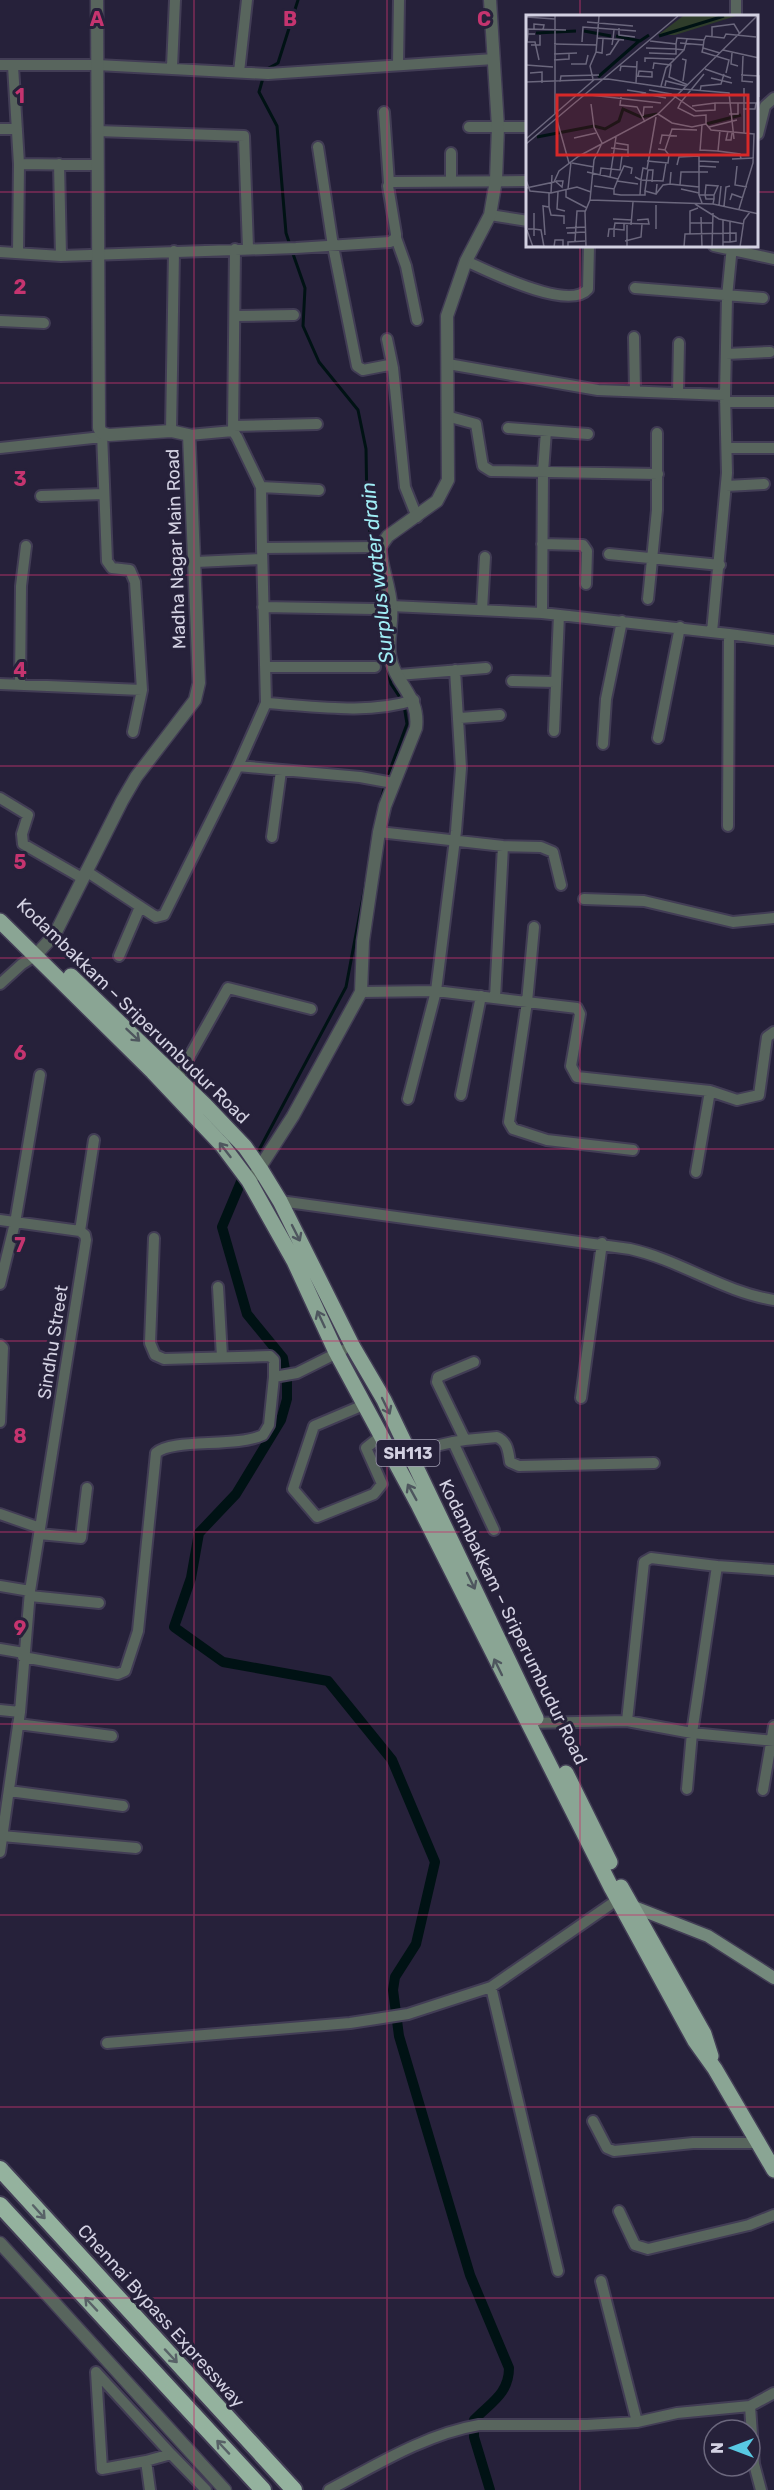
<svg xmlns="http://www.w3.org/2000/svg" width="774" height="2490" font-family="Rubik,sans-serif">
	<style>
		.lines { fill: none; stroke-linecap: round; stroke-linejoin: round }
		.stream { stroke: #001214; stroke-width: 3 }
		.canal { stroke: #001214; stroke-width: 10 }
		.minor-casing { stroke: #423d55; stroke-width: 14 }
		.tertiary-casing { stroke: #423d55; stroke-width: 15 }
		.secondary-casing { stroke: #423d55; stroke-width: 15 }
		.primary-casing { stroke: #423d55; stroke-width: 18 }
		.trunk-casing { stroke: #423d55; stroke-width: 20 }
		.minor { stroke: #58655d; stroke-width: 10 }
		.tertiary { stroke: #58655d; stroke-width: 12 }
		.secondary { stroke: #74897c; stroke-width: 12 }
		.primary { stroke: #8aa594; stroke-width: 15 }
		.trunk { stroke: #94b29e; stroke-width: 16 }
		.oneway { stroke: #4e565e }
		.oneway2 { stroke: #586267 }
		.grid { fill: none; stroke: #c5346f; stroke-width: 1.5; stroke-opacity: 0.55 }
		.labels { text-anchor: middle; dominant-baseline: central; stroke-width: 6; stroke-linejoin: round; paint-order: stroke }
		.shield { fill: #26213a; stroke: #9f9cb0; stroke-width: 1.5 }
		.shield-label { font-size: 16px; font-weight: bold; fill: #d3d1e2 }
		.street-label { font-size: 18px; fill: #d3d1e2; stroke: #26213a }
		.water-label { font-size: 20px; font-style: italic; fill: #a0edf5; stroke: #26213a }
		.inset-river { fill: none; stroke: #001214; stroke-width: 3 }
		.inset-road { fill: none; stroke: #6b677d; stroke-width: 1.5 }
		.view { fill: #d62828; fill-opacity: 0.15; stroke: #d62828; stroke-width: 3 }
		.inset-edge { fill: none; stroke: #d3d1e2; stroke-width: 3 }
		.grid-label { font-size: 20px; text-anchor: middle; font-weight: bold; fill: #c5346f; stroke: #26213a; stroke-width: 6; stroke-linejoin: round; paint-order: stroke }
	</style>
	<rect width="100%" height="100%" fill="#26213a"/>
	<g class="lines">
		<path class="stream" d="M267,69L278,63L298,0
			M263,78L259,92L277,126L286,233L290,245
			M292,251L305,288L303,326L319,362L358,410L366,449L367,509L383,643
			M385,659L391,684L401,699
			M387,778L407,724L404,705
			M381,801L385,784
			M259,1150L346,987L366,881"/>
		<path class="canal" d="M243,1177L222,1227L247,1314L283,1358L287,1381V1399L281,1420L236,1494L199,1533L191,1578L174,1627L223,1662L328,1681L392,1760L435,1862L416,1944L395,1977L393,1990L399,2036L470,2275L509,2368C509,2394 490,2403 474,2420V2437L490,2490"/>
		<g class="minor-casing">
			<path id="minor" d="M736,16V0
				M398,64L399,0
				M0,65H97L268,74L494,59
				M13,66L19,164L18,253
				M172,67L175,0
				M239,72L247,0
				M384,112L389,183
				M469,127H528
				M0,129H17
				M97,131L244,136L248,248
				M758,134L765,106L774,98
				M318,147L333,246L357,366L363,370L389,365L393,368L405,487L417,517
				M451,153V180
				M19,164L97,165
				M59,164L61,256
				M490,215L528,221
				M396,238L406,266L417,320
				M714,246L774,259
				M0,252L61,256L296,248L390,242L396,238V234L388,186L391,182L528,181
				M466,261C488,271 569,312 588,289L589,246
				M635,288L763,298
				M236,316L294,315
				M0,321L44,323
				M634,337L635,391
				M387,339L393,368
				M726,354L770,352
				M448,364L598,390L725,395L727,297L732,246
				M678,393L679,343
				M725,402H774
				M450,417L476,424L482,461L483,466L491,471L658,474
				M233,426L317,424
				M508,428L588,434
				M171,431L174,251
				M233,431L235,249
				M102,433L107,561L112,568L130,570L135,582L142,690L133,732
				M189,435L233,431L237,437L261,487L262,548
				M0,448L102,437
				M727,448H774
				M726,486L764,484
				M261,487L319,490
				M41,496L104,494
				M542,544L583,545L587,551L586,584
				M609,554L720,565
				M196,562L262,559
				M648,599L657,510V433
				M391,606L542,613L729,634
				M263,607L374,609
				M482,610L485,557
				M542,613L543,472L546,431
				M712,632L727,473L725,395
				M266,667H375
				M455,670L461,768L456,831L436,991L577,1008L580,1014L571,1066L577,1077L710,1091L696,1172
				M398,675L486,668
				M512,681L555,682
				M0,684L142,690
				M20,685L21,586L26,546
				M266,703C313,706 368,715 414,700
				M460,718L500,715
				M554,731L559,615
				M658,738L680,627
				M603,744L606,699L622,621
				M238,766L360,777L393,783
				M0,798L28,815L22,834L23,844L82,878
				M728,826L729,634L774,640
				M379,832L503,846L541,847L553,852L561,885
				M272,837L281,771
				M86,871L156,917L164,915L238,766L266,703L262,548L380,547
				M584,899L644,901L733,922L774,918
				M534,927L527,1002L509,1122L513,1129L547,1140L633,1150
				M119,956L140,907
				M0,984L22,964L36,955
				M361,992L436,991L408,1099
				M495,998L503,846
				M178,1077L228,988L311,1009
				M710,1091L737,1100L759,1095L767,1037L774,1032
				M461,1095L481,996
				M280,1201L630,1249C680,1260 723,1292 774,1300
				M0,1220L80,1231
				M80,1231L94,1140
				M154,1238L150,1343L155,1355L164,1359L270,1356L274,1360V1377
				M0,1284L15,1223L40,1075
				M218,1287L222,1357
				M0,1345L3,1348L0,1422
				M474,1362L438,1377L437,1382L465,1440L453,1442L494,1530
				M581,1398L602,1243
				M366,1404L314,1426L293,1489L317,1517L374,1494L382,1484L366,1448L381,1436
				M465,1440L497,1437C508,1442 508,1451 510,1462L519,1466L654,1463
				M391,1456L453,1442
				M0,1514L40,1528
				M39,1534L81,1538L87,1488
				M717,1566L774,1570
				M0,1586L30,1591
				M30,1596L99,1603
				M0,1649L24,1653
				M23,1657L118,1674L125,1671L138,1631L156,1453C172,1438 236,1448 263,1435L269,1425L274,1377L297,1373L343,1350
				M0,1710L20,1712
				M627,1721L644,1562L651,1558L717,1566L692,1733L687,1789
				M528,1723L627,1721L692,1733L774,1741
				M18,1724L112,1736
				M763,1790L774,1726
				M9,1791L123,1806
				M2,1836L136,1848
				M0,1852L20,1712L30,1591L86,1240L85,1235L80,1231
				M491,1987L558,2271
				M107,2043L350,2023L408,2014L491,1987L617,1900
				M593,2121L607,2148L614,2151L693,2143H758
				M619,2211L635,2245L648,2249L749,2225L774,2215
				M601,2281L637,2422
				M96,2372L171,2454L146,2461L150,2490
				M96,2372L102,2469L146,2461
				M750,2406L754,2464L761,2490
				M171,2454L206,2490
				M329,2490C376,2465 426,2434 479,2425H587L637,2422L677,2413L750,2406L774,2393"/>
		</g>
		<g class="tertiary-casing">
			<path id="tertiary" d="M36,955L55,934L122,801L136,777L195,700L199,683L189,435L171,431L109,435L102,433L99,428L97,0
				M255,1175L293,1116L361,992L363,941L379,832L385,806L416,728C420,695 395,685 390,656C387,639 393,622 391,606C390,586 381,567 380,547L388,536L437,501L448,480L447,316L466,261L490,215L496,180L498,127L490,0
				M0,2243L225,2490"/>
		</g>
		<g class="secondary-casing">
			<path id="secondary" d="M629,1905L708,1936L774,1978"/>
		</g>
		<g class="primary-casing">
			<path id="primary" d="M0,921L153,1072L222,1145L249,1181L294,1261L336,1352L419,1506L612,1889L695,2041L715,2069L774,2170
				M71,976L205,1105L245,1147L261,1170L280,1201L353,1347L384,1400L536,1718
				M566,1773L610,1862
				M621,1887L704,2034L711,2056"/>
		</g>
		<g class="trunk-casing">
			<path id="trunk" d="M0,2169L294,2490
				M0,2205L263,2490"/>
		</g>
		<use href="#minor" class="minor"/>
		<use href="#tertiary" class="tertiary"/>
		<use href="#secondary" class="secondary"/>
		<use href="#primary" class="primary"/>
		<use href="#trunk" class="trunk"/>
	</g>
	<defs><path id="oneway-shaft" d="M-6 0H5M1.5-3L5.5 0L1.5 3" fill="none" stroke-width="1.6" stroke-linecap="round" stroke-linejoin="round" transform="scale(1.5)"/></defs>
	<g class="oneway">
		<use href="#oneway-shaft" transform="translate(133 1035) rotate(43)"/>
		<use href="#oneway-shaft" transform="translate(225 1150) rotate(-128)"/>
		<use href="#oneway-shaft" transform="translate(296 1233) rotate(63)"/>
		<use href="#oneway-shaft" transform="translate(321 1319) rotate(-115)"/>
		<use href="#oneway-shaft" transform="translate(386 1406) rotate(64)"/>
		<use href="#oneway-shaft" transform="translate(412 1492) rotate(-119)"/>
		<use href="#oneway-shaft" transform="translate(471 1581) rotate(64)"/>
		<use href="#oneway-shaft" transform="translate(498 1667) rotate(-116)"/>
	</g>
	<g class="oneway2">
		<use href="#oneway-shaft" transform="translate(39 2212) rotate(48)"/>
		<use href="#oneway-shaft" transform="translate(91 2304) rotate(-133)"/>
		<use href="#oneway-shaft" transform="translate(171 2356) rotate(47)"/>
		<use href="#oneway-shaft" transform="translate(223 2447) rotate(-133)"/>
	</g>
	<path class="grid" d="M194,0V2490M387,0V2490M580,0V16M0,192H528M758,192H774M580,246V2490M0,383H774M0,575H774M0,766H774M0,958H774M0,1149H774M0,1341H774M0,1532H774M0,1724H774M0,1915H774M0,2107H774M0,2298H774"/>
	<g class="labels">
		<rect class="shield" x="376.5" y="1440" width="63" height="26" rx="4.5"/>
		<g class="shield-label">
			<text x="408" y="1453">SH113</text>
		</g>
		<g class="street-label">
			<text transform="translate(176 549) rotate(-92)">Madha Nagar Main Road</text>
			<text transform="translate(133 1011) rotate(44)">Kodambakkam – Sriperumbudur Road</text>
			<text transform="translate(53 1342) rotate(-81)">Sindhu Street</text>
			<text transform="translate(513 1622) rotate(64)">Kodambakkam – Sriperumbudur Road</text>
			<text transform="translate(161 2316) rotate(48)">Chennai Bypass Expressway</text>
		</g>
		<g class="water-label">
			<text transform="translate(377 573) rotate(-96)">Surplus water drain</text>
		</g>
	</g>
	<g transform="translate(526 15)">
		<rect width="232" height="232" fill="#26213a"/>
		<path d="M157,1H210L149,20H132Z" fill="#2f3d2b"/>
		<path class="inset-river" d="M58,16L85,21M10,18L50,16M90,21L114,26L123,20M133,21L198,1M72,62L113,26M180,109L215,100M11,122L68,111L79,114L93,106L97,94L115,102L131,99"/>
		<path class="inset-road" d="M0,2L29,4M61,7L107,11M93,13V20L109,22M8,14V9L18,10L17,15M88,15L87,24L98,25M2,19L1,27H9L13,45M9,19H2V14L40,15M186,22V12L208,9L214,19M71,23L87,24L86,30M178,25L180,21L198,23L200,19L230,22M124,26L150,29V34L158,35L161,24M56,27L57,12L110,16M154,28L178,30M28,29L71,30M150,29L151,23L178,25L177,33L194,38M5,30H14V20M120,33L150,34V39L123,38M177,33L176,37L203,45L200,58M197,35L233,43M70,37L76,38L77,24M206,38L205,49L212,51M28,39L51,38M80,40L84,39L93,25M217,41L216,66L227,67M156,44L160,45L157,66M28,45L43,44V38M119,47V43L148,44M45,49H60L62,40M0,50L27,52M127,54L128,48L145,50L143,62L162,70M179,54L205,63M94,56L95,51L111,52M4,58L16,57V68M215,60L233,61V82M110,61L126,62V57L113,56L112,61M185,63L206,68M67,64L64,51L70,37L73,1M0,67L82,64L157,75M34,67L35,61L73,60M110,68L111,46M135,71L140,53L158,35M139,71L140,66L160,71M157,74L203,78L208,124M101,75L120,78L113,80M123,75L145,79L170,96L189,95V88H233M174,77L175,71L195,69L198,59M120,79L140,83M64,80L135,88M95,82L94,90L111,92L119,107M155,87L152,93L168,101L180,100V109M155,87L178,59M65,89L68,112L76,128M166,91L189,88M217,94H229L230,88M29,99V1M132,99L146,108L166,112L180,109M203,99H212V88M117,101L118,92H127M31,105L43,148M180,109L185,115L228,119L227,148L213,194M183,112L211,105M194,115L192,136L214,139L215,144M202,116L200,125H205L206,118M218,118V73M48,123L70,118M0,124L69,64M76,128L68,145L64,185L187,189L233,199M0,129L152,1M134,129L136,120L151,121M85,133L102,135V130L90,128M132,134L139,135L146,114L171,115M174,135L192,136M174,136L176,110M85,139L102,141V135M206,144L228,143M121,146L142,148L143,140L139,135M173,146L193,147M46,148L68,152M151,150L153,142L173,141V151M211,151L209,170L221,172M121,154L117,153L115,165L137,166L140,148M121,154L130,102M61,157L84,162L90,122M145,157L144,169L173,172M74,160L75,153L94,155L96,141M109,162L115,165L114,180M92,164L98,151L106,153L105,159M0,165L4,176L25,178L51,172L65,177M29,166L36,172L37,166H30M91,166L112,169M154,170L155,157H182M68,171L88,174L92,164L84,162M0,173L28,167L33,156L53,141L132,99L231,1M40,174V182L61,193M42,174L45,147M88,174V179L95,180H119V176L130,179L131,169M155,174L173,178M119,176L122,155H127L126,167M32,177L31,194L39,196M25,178L26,160M130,179L137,170L144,169M173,180V151L190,152M204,185L206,179L217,183M176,188L173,180H179L180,170L192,171L188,180M169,189L193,204L218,209M187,189L188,184V180H179L180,184H188M130,190V214M193,190L195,171M198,191L200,172L204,171M23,192L25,200L38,201V209M175,202L176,232M87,204L106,205M164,208H186M98,209V215L88,214L89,208L123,209L122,204L111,205M105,210L107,187M40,213L59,212M2,214H8V198M1,215L7,232M41,218L59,217M164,219V196L172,193M19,220L17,191L23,192V178M8,221V214L15,215L18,232M82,222L83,214H88V222M49,226L51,196H60M99,226L115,222L116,209M197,227H204V207M7,231L27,232M28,232L29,225H37V232M42,232V227L59,226M60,232L59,197L64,185M101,232V210M158,232L159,219L210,218V226L204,227M186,232L187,198M197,232V205M214,232L218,205L224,197"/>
		<path class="view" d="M31,80H222V140H31Z"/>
		<rect width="232" height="232" class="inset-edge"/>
	</g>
	<g class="grid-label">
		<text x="97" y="26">A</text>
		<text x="290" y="26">B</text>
		<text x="484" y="26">C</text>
		<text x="20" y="103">1</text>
		<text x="20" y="294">2</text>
		<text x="20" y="486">3</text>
		<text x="20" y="677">4</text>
		<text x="20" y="869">5</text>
		<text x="20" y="1060">6</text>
		<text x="20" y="1252">7</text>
		<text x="20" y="1443">8</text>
		<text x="20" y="1635">9</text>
	</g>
	<g transform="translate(732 2448) rotate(270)"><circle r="28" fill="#26213a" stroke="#6b677d" stroke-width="1.5"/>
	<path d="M0-4.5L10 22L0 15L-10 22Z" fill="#58c9e3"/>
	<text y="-9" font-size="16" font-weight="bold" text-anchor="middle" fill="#d3d1e2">N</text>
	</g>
</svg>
